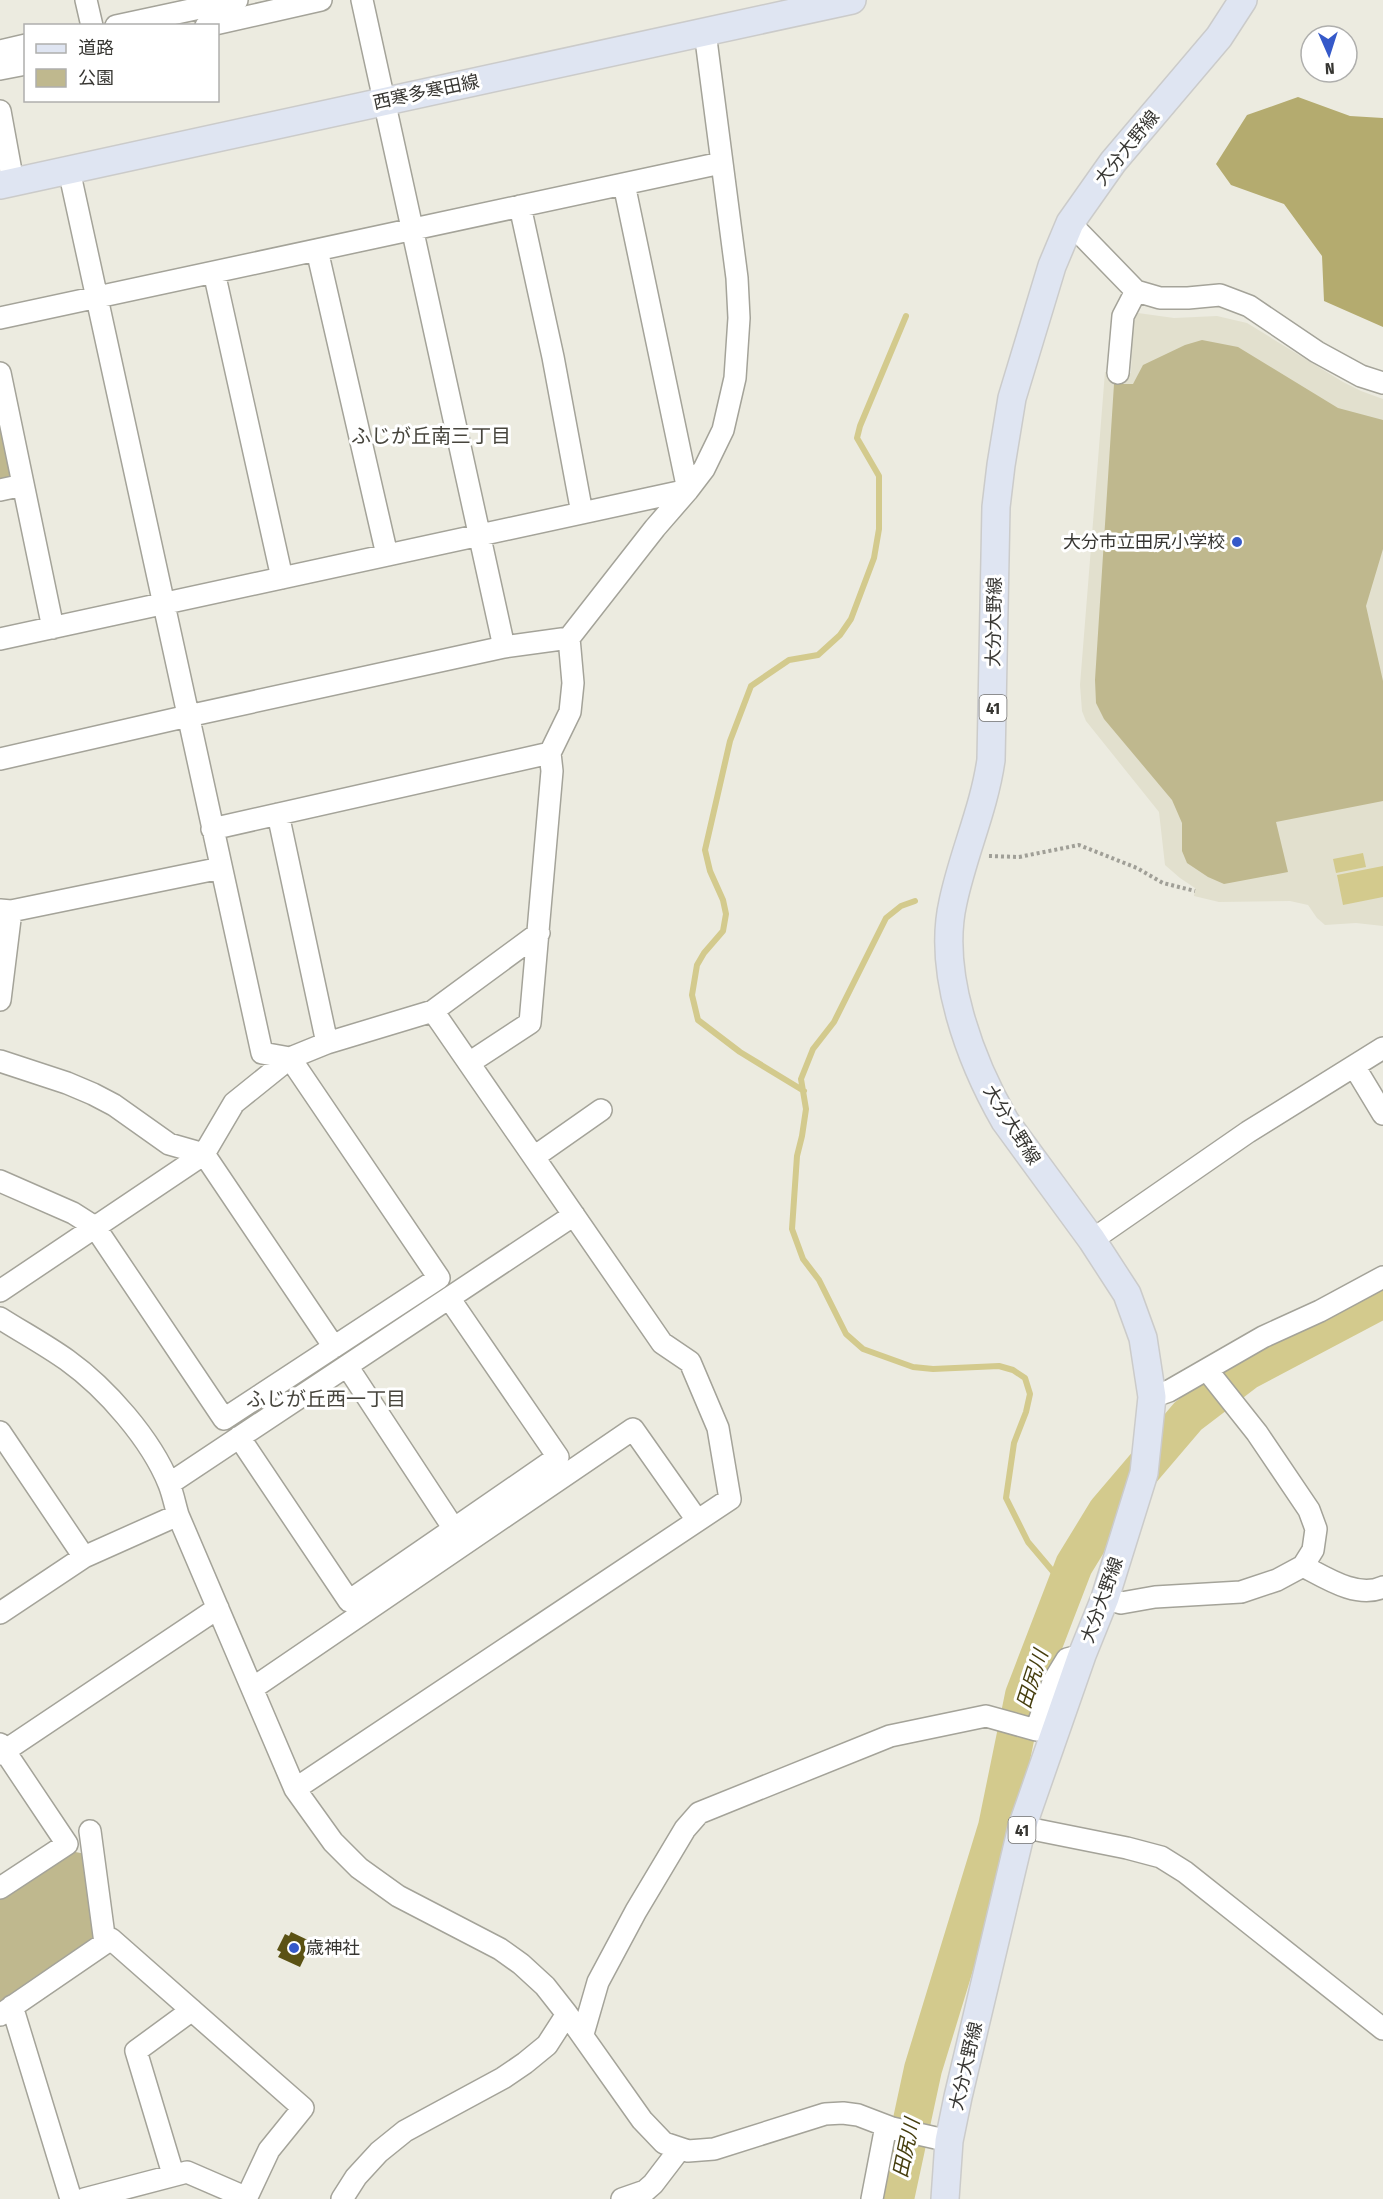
<svg xmlns="http://www.w3.org/2000/svg" width="1383" height="2199" font-family="'Fira Sans Condensed','Noto Sans JP',sans-serif">
	<style>
		.built { fill: #e2e0ce }
		.green { fill: #bfb88e }
		.forest { fill: #b4ab6f }
		.water { fill: #d3ca8d }
		.lines { fill: none; stroke-linecap: round; stroke-linejoin: round }
		.stream { stroke: #d3ca8d; stroke-width: 6 }
		.river { stroke: #d3ca8d; stroke-width: 38 }
		.building { fill: #5b5214 }
		.minor-casing { stroke: #a4a399; stroke-width: 24 }
		.major-casing { stroke: #cbcbca; stroke-width: 30 }
		.path { stroke: #a09f97; stroke-width: 4; stroke-dasharray: 3 3; stroke-linecap: butt }
		.minor { stroke: #fff; stroke-width: 21 }
		.major { stroke: #dfe5f2; stroke-width: 27 }
		.poi-dot { fill: #3559c9; stroke: #fff; stroke-width: 2 }
		.labels { text-anchor: middle; dominant-baseline: central; stroke-width: 6; stroke-linejoin: round; paint-order: stroke }
		.shield { fill: #fff; stroke: #737270; stroke-width: 1.5 }
		.shield-label { font-size: 16px; font-weight: bold; fill: #373632 }
		.street-label { font-size: 18px; fill: #373632; stroke: #fff }
		.poi-label { font-size: 18px; fill: #373632; stroke: #fff; text-anchor: end }
		.neighbourhood-label { font-size: 20px; fill: #47453d; stroke: #fff }
		.water-label { font-size: 20px; font-style: italic; fill: #463e0e; stroke: #fff }
	</style>
	<rect width="100%" height="100%" fill="#ecebe0"/>
	<path class="built" d="M1138,313L1174,318L1217,316L1247,323L1343,382L1361,391L1383,399V926L1356,923L1325,925L1317,918L1308,905L1290,901L1219,902L1194,896L1195,888L1180,878L1165,865L1159,812L1086,721L1082,711L1080,685L1105,372L1131,373L1133,319Z"/>
	<path class="green" d="M1202,340L1238,347L1338,408L1383,420V549L1366,606L1383,681V801L1276,822L1288,872L1224,884L1208,877L1187,863L1182,851V823L1172,800L1104,719L1096,703L1095,680L1114,384H1133L1143,365L1185,345Z
		M0,413L13,476L0,486Z
		M70,1851L86,1854L97,1938L0,2004V1899Z"/>
	<path class="forest" d="M1298,97L1350,116L1383,118V327L1324,301L1322,256L1284,204L1231,185L1216,164L1247,115Z"/>
	<path class="water" d="M1363,853L1366,867L1336,873L1333,859Z
		M1383,866V897L1343,905L1337,875Z"/>
	<g class="lines">
		<path class="stream" d="M915,901L901,906L886,918L834,1022L813,1049L801,1079L806,1109L802,1136L797,1156L792,1229L803,1259L819,1280L846,1334L863,1349L913,1367L933,1369L999,1366L1013,1370L1025,1378L1030,1394L1026,1412L1014,1443L1006,1498L1028,1542L1066,1587
			M804,1091L740,1052L698,1020L692,995L697,965L704,953L723,931L726,914L723,900L710,871L705,850L730,741L751,686L789,660L818,655L840,635L851,619L874,558L879,529V476L857,438L860,426L906,316"/>
		<path class="river" d="M895,2199L923,2069L997,1827L1024,1695L1074,1565L1107,1511L1188,1416L1247,1371L1383,1299"/>
	</g>
	<path class="building" d="M291,1932L312,1942L300,1967L278,1957L281,1952L277,1950L285,1934L289,1936Z"/>
	<g class="lines">
		<g class="minor-casing">
			<path id="minor" d="M86,0L92,26
				M362,0L504,647
				M116,26L237,0
				M206,26L321,0
				M0,51L26,45
				M0,69L26,64
				M0,111L13,182
				M520,206L553,357L582,513
				M1070,223L1136,291L1160,298H1188L1220,295L1249,306L1317,352L1361,376L1383,383
				M317,250L387,555
				M214,272L282,578
				M0,318L721,163
				M0,373L53,628
				M1118,373L1123,316L1136,291
				M0,490L23,485
				M0,639L688,490L624,184
				M0,759L188,716L504,647L569,638L655,528L688,490L704,469L723,430L735,378L739,318L737,278L705,32
				M278,814L327,1043
				M212,829L550,753
				M0,910L11,911L221,868
				M0,1000L11,911
				M0,1061L67,1083L93,1094L114,1105L169,1144L204,1154L334,1347
				M469,1063L530,1023L552,771L550,753L570,712L573,683L569,638
				M1354,1066L1383,1114
				M534,1157L601,1110
				M0,1181L73,1213L95,1227L224,1419L439,1278L290,1058L262,1053L69,170
				M1092,1240L1248,1132L1383,1048
				M0,1291L204,1154L234,1103L290,1058L327,1043L433,1011L539,933
				M0,1318C22,1332 46,1345 67,1360C106,1388 151,1439 169,1484C173,1494 175,1505 178,1515L295,1789L333,1842L359,1868L398,1896L500,1949L521,1964L545,1986L567,2014L642,2120L664,2143L688,2151L714,2149L825,2114L843,2113L858,2115L892,2128L949,2141
				M347,1366L454,1529
				M1152,1397L1169,1391L1263,1337L1320,1311L1383,1277
				M0,1432L84,1557
				M239,1437L349,1601L558,1457L449,1298
				M169,1484L574,1215
				M1303,1566C1326,1578 1358,1599 1383,1587
				M1105,1598L1121,1603L1155,1597L1241,1592L1277,1580L1303,1566L1313,1550L1316,1529L1309,1510L1257,1433L1207,1370
				M0,1613L84,1557L178,1515
				M253,1688L633,1429L697,1520
				M0,1744L67,1844L0,1888
				M0,1754L218,1608
				M295,1789L730,1499L718,1428L690,1362L662,1343L433,1011
				M1022,1827L1127,1848L1161,1857L1185,1872L1383,2029
				M90,1831L105,1943
				M12,2006L71,2199
				M0,2015L111,1939L303,2108L269,2150L246,2199
				M583,2034L598,1982L636,1911L685,1829L699,1813L890,1736L986,1716L1036,1730L1053,1682L1067,1659L1082,1655
				M173,2174L136,2051L192,2010
				M84,2199L187,2172L247,2198
				M342,2199L356,2177L379,2152L405,2131L503,2078L525,2063L547,2045L567,2014
				M622,2199L645,2191L653,2184L679,2150
				M872,2199L886,2126"/>
		</g>
		<g class="major-casing">
			<path id="major" d="M0,185L852,0
				M945,2199L949,2141L958,2097L1022,1827L1082,1655L1105,1598L1144,1473L1152,1397L1143,1338L1127,1294L1092,1240L1005,1121C970,1060 937,972 953,902C963,854 984,809 991,760L996,507L1001,465L1012,398L1052,266L1070,223L1113,162L1219,37L1243,0"/>
		</g>
		<path class="path" d="M989,856L1019,857L1079,845L1137,868L1163,883L1195,891"/>
		<use href="#minor" class="minor"/>
		<use href="#major" class="major"/>
	</g>
	<g class="poi-dot">
		<circle cx="1237" cy="542" r="6"/>
		<circle cx="294" cy="1948" r="6"/>
	</g>
	<g class="labels">
		<g class="shield">
			<rect x="979.5" y="695" width="27" height="26" rx="4.5"/>
			<rect x="1008.5" y="1817" width="27" height="26" rx="4.5"/>
		</g>
		<g class="shield-label">
			<text x="993" y="708">41</text>
			<text x="1022" y="1830">41</text>
		</g>
		<g class="street-label">
			<text transform="translate(426 92) rotate(-12)">西寒多寒田線</text>
			<text transform="translate(1127 148) rotate(-51)">大分大野線</text>
			<text transform="translate(994 622) rotate(-89)">大分大野線</text>
			<text transform="translate(1012 1125) rotate(58)">大分大野線</text>
			<text transform="translate(1102 1600) rotate(-70)">大分大野線</text>
			<text transform="translate(966 2066) rotate(-77)">大分大野線</text>
		</g>
		<g class="poi-label">
			<text x="1225" y="542">大分市立田尻小学校</text>
			<text x="306" y="1948" text-anchor="start">歳神社</text>
		</g>
		<g class="neighbourhood-label">
			<text x="431" y="436">ふじが丘南三丁目</text>
			<text x="326" y="1399">ふじが丘西一丁目</text>
		</g>
		<g class="water-label">
			<text transform="translate(1032 1679) rotate(-72)">田尻川</text>
			<text transform="translate(906 2148) rotate(-78)">田尻川</text>
		</g>
	</g>
	<rect x="24" y="24" width="195" height="78" fill="#ffffff" stroke="#afafad" stroke-width="1.5"/>
	<rect x="36" y="44" width="30" height="9" fill="#dfe5f2" stroke="#afafad" stroke-width="1.5"/>
	<text x="78" y="54" font-size="18" fill="#373632">道路</text>
	<rect x="36" y="69" width="30" height="18" fill="#bfb88e" stroke="#afafad" stroke-width="1.5"/>
	<text x="78" y="84" font-size="18" fill="#373632">公園</text>
	<g transform="translate(1329 54) rotate(177)"><circle r="28" fill="#ffffff" stroke="#afafad" stroke-width="1.5"/>
	<path d="M0-4.5L10 22L0 15L-10 22Z" fill="#3559c9"/>
	<text y="-9" font-size="16" font-weight="bold" text-anchor="middle" fill="#373632">N</text>
	</g>
</svg>
